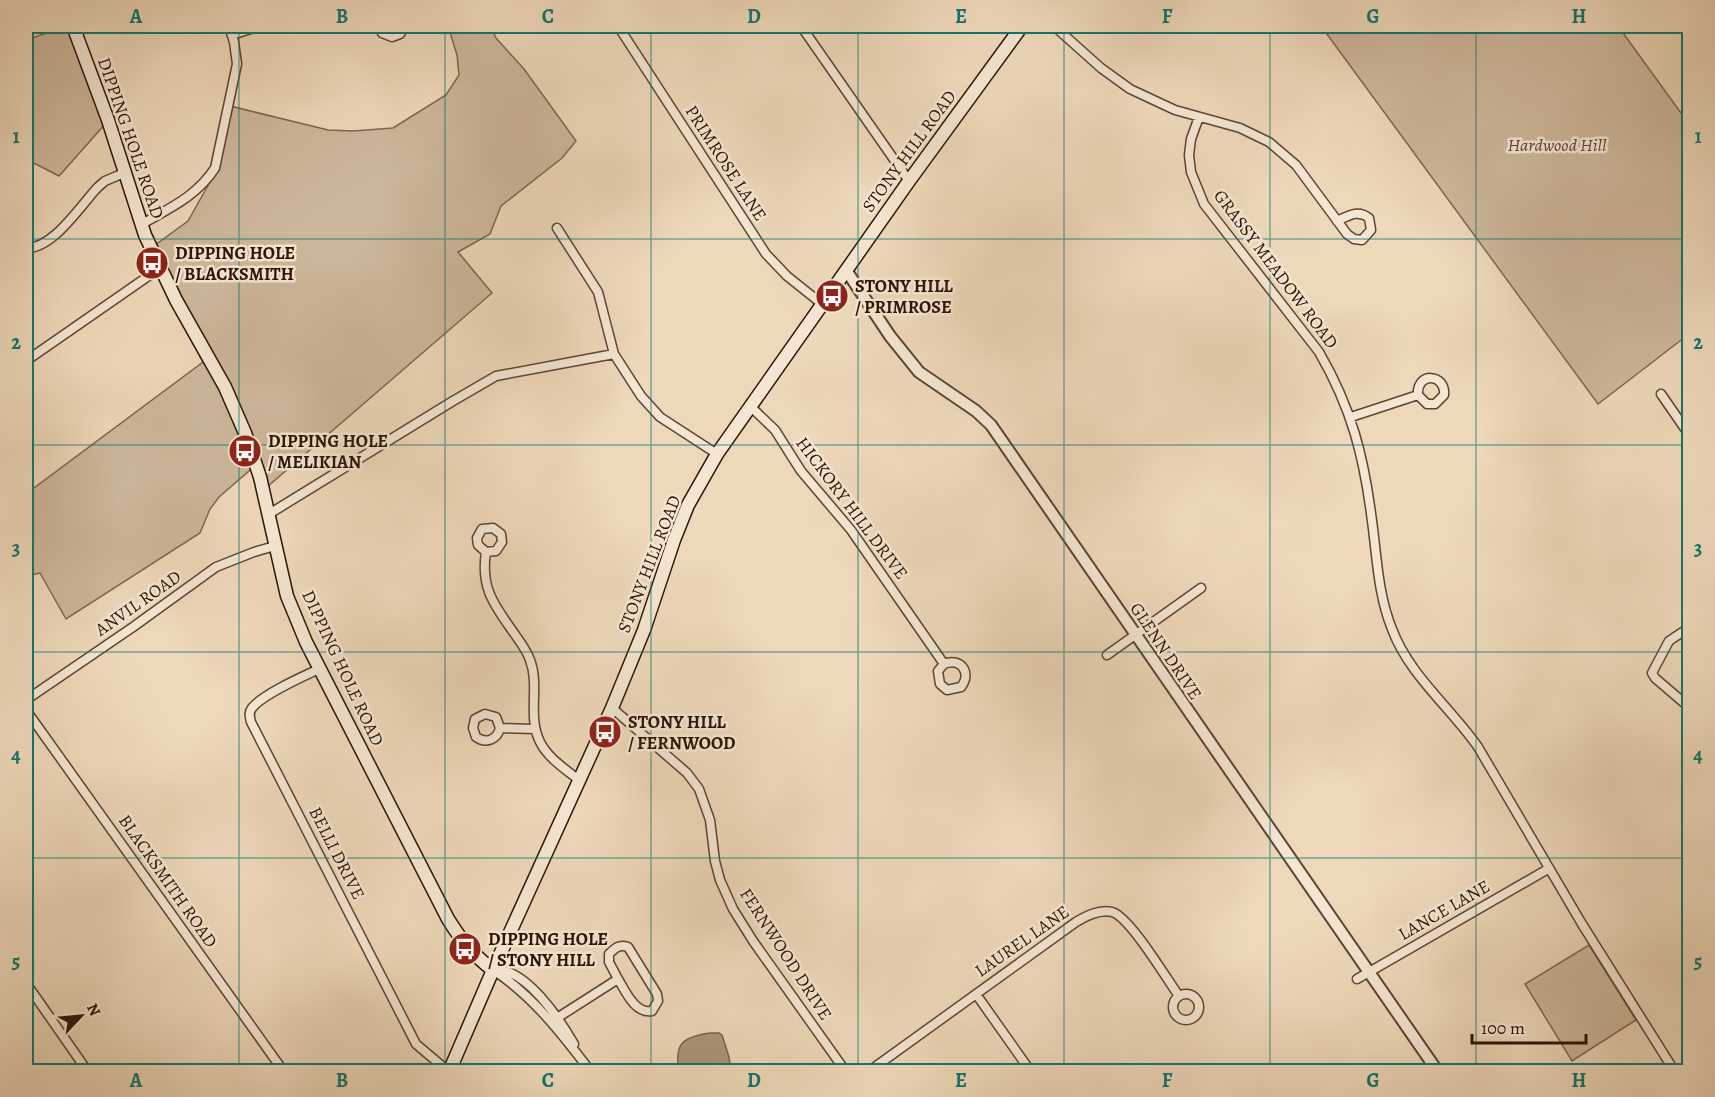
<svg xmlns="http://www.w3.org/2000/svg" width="1715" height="1097" font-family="Alegreya,serif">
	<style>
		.green { fill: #cdb79b; stroke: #7e6550; stroke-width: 1.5 }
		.water { fill: #ad957c; stroke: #7a614c; stroke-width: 1.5 }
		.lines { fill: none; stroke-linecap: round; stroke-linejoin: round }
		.minor-casing { stroke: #5e4432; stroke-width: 11 }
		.tertiary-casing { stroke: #5e4432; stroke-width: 14 }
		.secondary-casing { stroke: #2e1305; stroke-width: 15 }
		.minor { stroke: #f4e6d2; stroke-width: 8 }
		.tertiary { stroke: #f4e6d2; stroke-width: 10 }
		.secondary { stroke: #f4e6d2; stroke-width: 12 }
		.grid { fill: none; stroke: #0f766e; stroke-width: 1.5; stroke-opacity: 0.55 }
		.labels { text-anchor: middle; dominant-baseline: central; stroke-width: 5; stroke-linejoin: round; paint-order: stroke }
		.street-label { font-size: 18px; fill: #2e1305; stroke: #f4e6d2 }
		.park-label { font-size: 18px; font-style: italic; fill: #5e4432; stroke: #f4e6d2 }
		.poi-label { font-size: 18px; font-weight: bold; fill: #2e1305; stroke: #f4e6d2; text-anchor: start }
		.neatline { fill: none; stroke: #0f766e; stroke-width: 2 }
		.grid-label { font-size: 20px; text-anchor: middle; font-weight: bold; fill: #0f766e }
	</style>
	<rect width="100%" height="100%" fill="#eed8ba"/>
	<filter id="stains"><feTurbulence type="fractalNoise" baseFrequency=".00333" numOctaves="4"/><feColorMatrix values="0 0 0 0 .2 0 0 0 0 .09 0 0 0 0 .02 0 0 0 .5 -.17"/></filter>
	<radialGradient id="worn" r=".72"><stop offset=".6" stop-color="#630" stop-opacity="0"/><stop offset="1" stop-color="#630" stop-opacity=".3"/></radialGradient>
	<path class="green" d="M67,26H76L106,123L59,176L26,159V40Z
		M448,26H490L496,38L524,69L576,141L562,158L501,206L490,234L458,252L492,293L267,487L256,465L219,497L210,509L200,533L66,619L40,573L26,576V494L203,362L176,313L151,248L188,221L211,180L230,106L328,130L353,131L393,128L446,95L459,75L457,55Z
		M1321,26H1618L1689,124V334L1598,404Z
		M1589,945L1636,1020L1572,1061L1525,984Z"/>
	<path class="water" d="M710,1033H719L722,1035L729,1057L731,1071H679C674,1043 683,1037 710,1033Z"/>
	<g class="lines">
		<g class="minor-casing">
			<path id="minor" d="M379,26L382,33L392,37L400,34L405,26
				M618,26L766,254L787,276L822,304
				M801,26L909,181
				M1054,26L1101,68L1130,89L1175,110L1240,128L1269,142L1296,165L1347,234L1354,239L1362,240L1371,230L1369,218C1358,209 1348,216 1337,221
				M232,35L260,26
				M1199,117L1191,139L1189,155L1191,172L1204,204L1319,352C1352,409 1364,457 1372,521C1377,557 1378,595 1392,629C1409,675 1451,708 1478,747L1582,924L1675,1072
				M142,224C170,208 197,196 215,168L237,64L234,42L229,26
				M557,228L598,292L614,354L641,396L660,417L717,454
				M26,248C53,249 80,206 98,187L105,181L124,173
				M26,361L160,268
				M1661,394L1690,436
				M750,406L775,430L801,471L851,530L944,664C961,657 972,673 961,687L947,690L940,684L938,671L944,664
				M1351,417L1418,395L1427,404H1435L1444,395C1446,373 1416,372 1418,395
				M269,514L453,401L496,376L614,354
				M486,552L478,545L477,538L482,529L493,528L501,534L502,542L496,551L486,552C480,590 496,607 516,636C521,643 527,651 530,660C540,686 527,716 540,742C548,758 565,769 579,780
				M1690,627L1669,641L1652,673L1655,678L1690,708
				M1107,655L1201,588
				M319,669C302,677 263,694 252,708C248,713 250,717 251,722L416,1044L449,1072
				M26,700L133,627L216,567L254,552L275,546
				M612,708L687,773L699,789L710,820L715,861L720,880L733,909L753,941L846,1072
				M26,710L284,1072
				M500,728L496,717L485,714L475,719L473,728L476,737C486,744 497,740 500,728L535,729
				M493,970C532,995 563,1035 591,1072
				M493,970C525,966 560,1020 574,1044
				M1357,979L1548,869
				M26,983L88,1072
				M1173 1007a13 13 0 1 1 26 0a13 13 0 1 1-26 0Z
				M976,994L1031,1072
				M557,1018L618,979C626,992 635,1014 652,1011L658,1001L657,994L628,947C619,944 615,948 609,954V962L618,979
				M868,1072L1076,922C1086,916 1099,909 1112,912C1130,917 1166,978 1179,996"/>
		</g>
		<g class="tertiary-casing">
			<path id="tertiary" d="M846,270L890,336L919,372L976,411L991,425L1438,1072"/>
		</g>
		<g class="secondary-casing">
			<path id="secondary" d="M73,26L108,120L145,235L176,300L225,387L245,433L260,477L287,596L306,642L448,919C461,940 473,955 493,970
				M449,1072L493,970L612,708L644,630L674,540L688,505L717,454L909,181L1022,26"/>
		</g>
		<use href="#minor" class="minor"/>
		<use href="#tertiary" class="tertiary"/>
		<use href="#secondary" class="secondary"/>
	</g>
	<path class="grid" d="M239,26V1072M445,26V1072M651,26V1072M858,26V1072M1064,26V1072M1270,26V1072M1476,26V1072M26,239H1690M26,445H1690M26,652H1690M26,858H1690"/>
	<defs>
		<g id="bus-disc" transform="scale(1.725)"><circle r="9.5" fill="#8f2418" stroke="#f4e6d2"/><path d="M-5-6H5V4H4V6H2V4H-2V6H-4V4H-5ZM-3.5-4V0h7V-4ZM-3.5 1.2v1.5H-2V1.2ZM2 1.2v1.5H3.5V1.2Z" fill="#fff"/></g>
	</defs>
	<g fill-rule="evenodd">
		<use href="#bus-disc" x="152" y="263"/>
		<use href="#bus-disc" x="832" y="296"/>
		<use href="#bus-disc" x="245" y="451"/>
		<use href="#bus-disc" x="605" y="732"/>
		<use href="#bus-disc" x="465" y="949"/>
	</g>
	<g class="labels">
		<g class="street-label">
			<text transform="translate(131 138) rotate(71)">DIPPING HOLE ROAD</text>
			<text transform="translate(909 151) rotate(-54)">STONY HILL ROAD</text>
			<text transform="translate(726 163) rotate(57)">PRIMROSE LANE</text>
			<text transform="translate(1276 269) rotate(53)">GRASSY MEADOW ROAD</text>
			<text transform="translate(852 508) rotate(53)">HICKORY HILL DRIVE</text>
			<text transform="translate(649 564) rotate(-69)">STONY HILL ROAD</text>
			<text transform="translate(138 603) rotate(-35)">ANVIL ROAD</text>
			<text transform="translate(1166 651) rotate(56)">GLENN DRIVE</text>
			<text transform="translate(343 668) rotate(65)">DIPPING HOLE ROAD</text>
			<text transform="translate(337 853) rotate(63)">BELLI DRIVE</text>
			<text transform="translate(168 881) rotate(55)">BLACKSMITH ROAD</text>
			<text transform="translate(1444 910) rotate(-30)">LANCE LANE</text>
			<text transform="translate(1022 941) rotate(-35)">LAUREL LANE</text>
			<text transform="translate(786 954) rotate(57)">FERNWOOD DRIVE</text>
		</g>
		<g class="park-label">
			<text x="1557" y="145">Hardwood Hill</text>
		</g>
		<g class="poi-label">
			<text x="175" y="253">DIPPING HOLE<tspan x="175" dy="21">/ BLACKSMITH</tspan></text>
			<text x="855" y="286">STONY HILL<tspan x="855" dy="21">/ PRIMROSE</tspan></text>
			<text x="268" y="441">DIPPING HOLE<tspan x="268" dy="21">/ MELIKIAN</tspan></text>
			<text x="628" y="722">STONY HILL<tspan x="628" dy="21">/ FERNWOOD</tspan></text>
			<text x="488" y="939">DIPPING HOLE<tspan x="488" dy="21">/ STONY HILL</tspan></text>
		</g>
	</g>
	<rect width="1715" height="1097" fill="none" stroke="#eed8ba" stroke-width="66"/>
	<g transform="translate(81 1016) rotate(64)" stroke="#f4e6d2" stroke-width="4.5" paint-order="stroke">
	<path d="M0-4.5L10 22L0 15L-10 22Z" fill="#2e1305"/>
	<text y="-9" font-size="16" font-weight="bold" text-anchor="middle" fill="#2e1305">N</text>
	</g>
	<path d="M1472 1034v9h114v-9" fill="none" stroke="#2e1305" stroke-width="3"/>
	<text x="1481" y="1034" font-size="18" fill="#2e1305" stroke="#f4e6d2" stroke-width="4.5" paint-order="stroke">100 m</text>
	<rect x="33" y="33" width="1649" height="1031" class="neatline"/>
	<g class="grid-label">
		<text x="136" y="23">A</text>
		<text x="342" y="23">B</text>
		<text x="548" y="23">C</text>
		<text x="754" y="23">D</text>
		<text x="961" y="23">E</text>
		<text x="1167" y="23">F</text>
		<text x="1373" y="23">G</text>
		<text x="1579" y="23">H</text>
		<text x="16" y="143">1</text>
		<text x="1698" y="143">1</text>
		<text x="16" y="349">2</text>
		<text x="1698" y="349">2</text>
		<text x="16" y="555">3</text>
		<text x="1698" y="555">3</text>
		<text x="16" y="762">4</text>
		<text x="1698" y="762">4</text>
		<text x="16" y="968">5</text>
		<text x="1698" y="968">5</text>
		<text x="136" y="1087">A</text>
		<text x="342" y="1087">B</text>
		<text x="548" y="1087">C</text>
		<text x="754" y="1087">D</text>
		<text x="961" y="1087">E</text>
		<text x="1167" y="1087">F</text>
		<text x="1373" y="1087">G</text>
		<text x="1579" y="1087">H</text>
	</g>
	<rect width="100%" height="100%" filter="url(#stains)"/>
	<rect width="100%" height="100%" fill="url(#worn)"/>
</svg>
